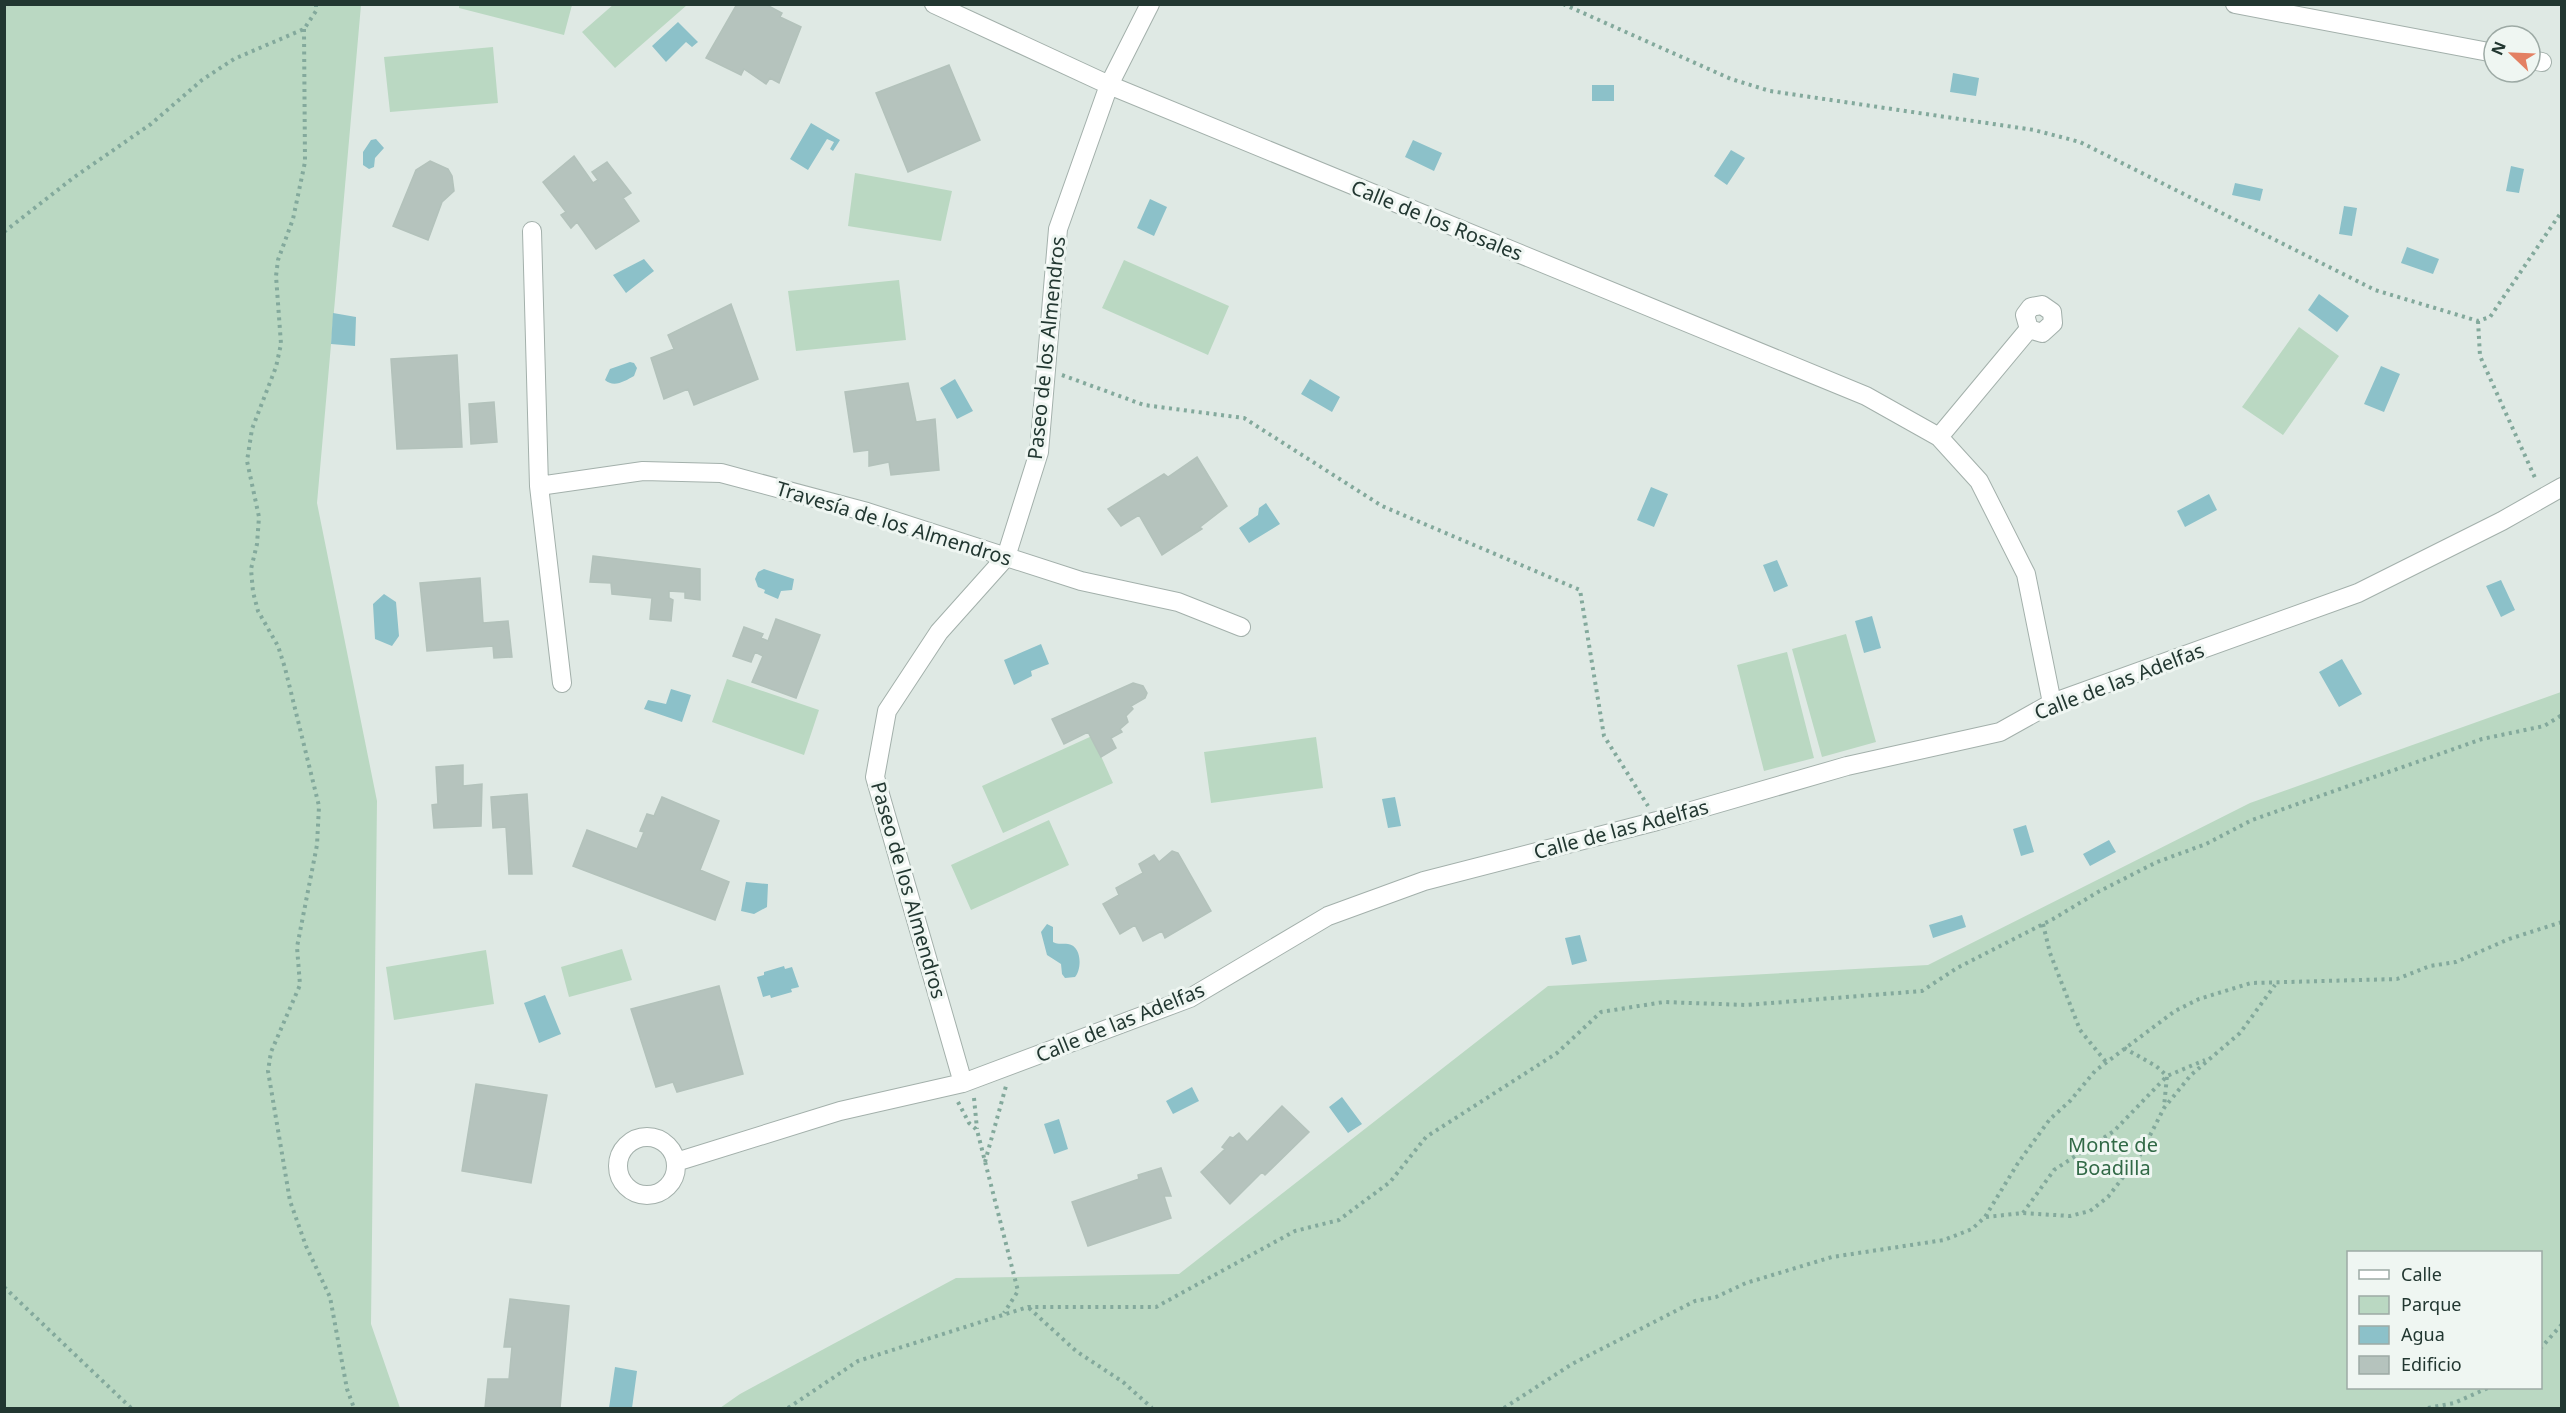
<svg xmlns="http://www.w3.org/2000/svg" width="2566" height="1413" font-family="'Noto Sans',sans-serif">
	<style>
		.green { fill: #bad8c2; fill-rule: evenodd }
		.water { fill: #8cc1c9 }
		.building { fill: #b5c3bd; stroke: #b3c2bb; stroke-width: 1.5 }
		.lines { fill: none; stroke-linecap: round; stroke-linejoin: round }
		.minor-casing { stroke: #a3b0ab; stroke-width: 20 }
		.path { stroke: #83a99c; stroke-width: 4; stroke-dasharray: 3 4.5; stroke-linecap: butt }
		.minor { stroke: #fff; stroke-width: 18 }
		.labels { text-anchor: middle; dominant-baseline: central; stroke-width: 6; stroke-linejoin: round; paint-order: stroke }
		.street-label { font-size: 20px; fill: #223731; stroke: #eff6f2 }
		.park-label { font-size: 20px; fill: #316946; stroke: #eff6f2 }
	</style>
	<rect width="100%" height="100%" fill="#dfe9e4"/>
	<path class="green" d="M5,4L361,5L317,503L377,801L371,1324L400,1408H5Z
		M614,4H687V5L615,68L582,32Z
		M459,5V4L572,5L564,35L459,8Z
		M493,47L498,103L390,112L384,57Z
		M855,173L952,191L941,241L848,226Z
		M1124,260L1229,306L1208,355L1102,308Z
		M899,280L906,340L796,351L788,291Z
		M2299,327L2339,356L2283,435L2242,407Z
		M1846,634L1876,742L1822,757L1792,649Z
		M1787,652L1814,758L1764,771L1737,665Z
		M727,679L819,710L804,755L712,722Z
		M2561,692V1408H720L740,1394L956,1278L1179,1274L1548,986L1928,965L2250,803ZM2348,1252H2540V1388H2348Z
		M1092,736L1113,783L1003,833L982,786Z
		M1316,737L1323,788L1211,803L1204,752Z
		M1049,820L1069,865L971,910L951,865Z
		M622,949L632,980L569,997L561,967Z
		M486,950L494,1004L394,1020L386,967Z"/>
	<path class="water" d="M678,22L698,42L692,47L686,42L666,62L652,46Z
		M1953,73L1979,78L1976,96L1950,92Z
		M1592,85H1614V101H1592Z
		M811,123L840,140L833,151L830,149L834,142L827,139L808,170L790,159Z
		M376,139L384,148L375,158L374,167L369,169L363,165V152L371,140Z
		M1413,140L1442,153L1434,171L1405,157Z
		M1731,150L1745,158L1727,185L1714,176Z
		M2511,166L2524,169L2519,193L2506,191Z
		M2235,183L2263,189L2260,201L2232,195Z
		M1150,199L1167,207L1154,236L1137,228Z
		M2344,206L2357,208L2352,236L2339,234Z
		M2407,247L2439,259L2433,274L2401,263Z
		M644,259L654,271L626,293L613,275Z
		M2319,294L2349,316L2337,332L2308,310Z
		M333,313L356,317L355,346L331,344Z
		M630,362L634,363L637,368L634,376C625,381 614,388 605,380L610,369Z
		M2381,366L2400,374L2384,412L2364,404Z
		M955,379L973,411L957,419L940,388Z
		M1310,379L1340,397L1332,412L1301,394Z
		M1651,487L1668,494L1654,527L1637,520Z
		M2209,494L2217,510L2185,527L2177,511Z
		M1266,503L1280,524L1249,543L1239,528L1258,515L1259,508Z
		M1777,560L1788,586L1774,592L1763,565Z
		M764,569L794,579L792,590L781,591L778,599L764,593L765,590L758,587L755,579L758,572Z
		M2501,580L2515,610L2501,617L2486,586Z
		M384,594L396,602L399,636L392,646L375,639L373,604Z
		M1872,616L1881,648L1864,653L1855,621Z
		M1041,644L1049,664L1031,671L1032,676L1014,685L1004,660Z
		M2342,659L2362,694L2339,707L2319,672Z
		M671,689L691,695L682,722L644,709L648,700L666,704Z
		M1395,797L1401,826L1388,828L1382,799Z
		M2026,825L2034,852L2021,856L2013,829Z
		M2109,840L2116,852L2090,866L2083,854Z
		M746,882L768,884L767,907L754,914L741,911Z
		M1962,915L1966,927L1933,938L1929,925Z
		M1047,924L1053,927V942C1059,945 1062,943 1068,944C1082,946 1082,969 1075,977L1065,978L1062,974L1061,964L1047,955L1041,932Z
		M1580,935L1587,961L1572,965L1565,938Z
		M784,966L785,969L792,967L799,987L791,989L792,992L771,998L770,995L763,997L757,977L764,975V972Z
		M545,995L561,1034L539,1043L524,1003Z
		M1192,1087L1199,1101L1173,1114L1166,1101Z
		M1342,1097L1362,1124L1348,1133L1329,1107Z
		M1059,1119L1068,1149L1054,1154L1044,1124Z
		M615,1367L637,1371L632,1408H609Z"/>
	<path class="building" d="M737,4H765L782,13L780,17L801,27L779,83L770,78L766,84L744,69L741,75L706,58Z
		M949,65L980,140L908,172L876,93Z
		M574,156L593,183L598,180L592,172L607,162L631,193L623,198L639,221L596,249L577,222L571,228L561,215L566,212L543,182Z
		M430,161L448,169L452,176L454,191L442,202L428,240L393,226L416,170Z
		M731,304L758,379L694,405L688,389L664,399L651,358L674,349L668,335Z
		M457,355L462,447L397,449L391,359Z
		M908,383L916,422L935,419L939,470L891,475L889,462L869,466V450L854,452L845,392Z
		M494,402L497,442L471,444L469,404Z
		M1197,457L1227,506L1200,527L1202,529L1162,555L1139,515L1121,526L1108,509L1164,474L1168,477Z
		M593,556L700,569V600L685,598V592L669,591V598L673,600L671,621L650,619L652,598L612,594L611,583L590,582Z
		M480,578L483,623L508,621L512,657L494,658L493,646L427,651L420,583Z
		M776,619L820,635L796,698L752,682L763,656L755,652L751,662L733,656L744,627L763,634L761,638L768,641Z
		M1133,683L1143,686L1147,693L1145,698L1131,706L1133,709L1126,716L1128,722L1120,729L1122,732L1111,738L1116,748L1101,757L1088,732L1064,744L1052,719Z
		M463,765V786L482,784L481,826L434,828L432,805L438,804L436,767Z
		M527,794L532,874H509L506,827L493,828L491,797Z
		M662,797L719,821L700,870L729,882L715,920L573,866L587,830L637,849L644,832L640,831L647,814L654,816Z
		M1172,851L1178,853L1211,911L1165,938L1162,931L1143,941L1135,925L1120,934L1103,904L1119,895L1116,888L1143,873L1139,864L1154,855L1159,862Z
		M719,986L743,1074L677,1092L673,1082L656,1087L631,1009Z
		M476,1084L547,1095L531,1183L462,1171Z
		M1282,1106L1309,1132L1265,1175L1262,1172L1230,1204L1201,1172L1225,1149L1222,1147L1230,1137L1233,1138L1239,1133L1247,1142Z
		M1161,1168L1171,1196H1164L1171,1218L1088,1246L1072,1202L1139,1179L1138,1175Z
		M510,1299L569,1306L560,1408H485L488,1379H509L512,1347H504Z"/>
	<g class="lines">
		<g class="minor-casing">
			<path id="minor" d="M934,4L1109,85L1866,396L1939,437L1979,481L2026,574L2052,703
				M2235,4L2494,53
				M2530,60L2542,62
				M532,231L539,486L562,683
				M2042,305L2052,312L2053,323L2042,333L2029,329L2025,315L2031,307Z
				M1939,437L2029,329
				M539,486L643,471L721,473L867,512L1081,581L1178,602L1241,627
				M963,1083L875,777L887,711L939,632L1006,557L1039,452L1058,229L1109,85L1150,4
				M618 1166a29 29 0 1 1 58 0a29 29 0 1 1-58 0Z
				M676,1162L840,1111L963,1083L1190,998L1328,916L1424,881L1657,821L1847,766L2000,732L2052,703L2358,593L2502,521L2562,487"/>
		</g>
		<path class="path" d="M1563,4L1731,79L1770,91L2034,130L2080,142L2375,290L2478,321L2490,317L2562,211
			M304,29L305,162L293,219L278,260L276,276L281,344L276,367L252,429L247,461L259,517L257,544L251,569L253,592L258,611L278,646L285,668L319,806L317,845L297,947L300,985L271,1052L268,1071L290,1201L306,1246L330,1297L347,1389L354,1408
			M4,232L73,178L151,124L202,80L234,59L304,29L316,11V4
			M2478,321L2480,356L2536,480
			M1062,375L1144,405L1244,418L1382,506L1580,590L1604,736L1648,806
			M2043,924L2050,953L2080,1030L2106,1062
			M2124,1048L2156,1066L2167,1076L2164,1107
			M974,1098L977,1129
			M958,1102L969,1123L977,1130L1018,1291L1004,1313
			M985,1162L1006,1086
			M2023,1213L2054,1170L2114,1131L2167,1076L2205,1060
			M1986,1217L2023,1213L2070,1216L2090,1211L2108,1197L2140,1155L2164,1108L2191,1075L2240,1033L2275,985
			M4,1287L131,1408
			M1029,1308L1076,1351L1123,1382L1152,1408
			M2540,1349L2562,1324
			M788,1408L858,1361L1028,1307H1156L1295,1231L1339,1220L1390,1182L1426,1137L1557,1053L1601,1012L1664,1002L1746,1005L1922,991L1957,968L2053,919L2098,892L2157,862L2206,844L2252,820L2482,739L2544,726L2562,715
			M1504,1408L1572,1364L1695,1301L1716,1297L1746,1283L1832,1257L1944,1240L1972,1229L1985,1217L2018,1163L2050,1119L2070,1101L2095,1071L2175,1011L2199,999L2251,983L2397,979L2430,966L2456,962L2509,939L2562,922
			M2428,1408L2454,1403L2488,1388"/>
		<use href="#minor" class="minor"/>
	</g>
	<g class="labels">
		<g class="street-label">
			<text transform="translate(1437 220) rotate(22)">Calle de los Rosales</text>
			<text transform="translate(1046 348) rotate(-84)">Paseo de los Almendros</text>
			<text transform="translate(894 523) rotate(17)">Travesía de los Almendros</text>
			<text transform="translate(2119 681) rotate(-21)">Calle de las Adelfas</text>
			<text transform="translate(1621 829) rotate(-15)">Calle de las Adelfas</text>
			<text transform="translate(909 890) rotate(74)">Paseo de los Almendros</text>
			<text transform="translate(1120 1022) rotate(-22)">Calle de las Adelfas</text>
		</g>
		<g class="park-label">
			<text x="2113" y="1144">Monte de<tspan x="2113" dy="23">Boadilla</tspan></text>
		</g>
	</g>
	<rect width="2566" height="1413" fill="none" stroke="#223731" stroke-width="12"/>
	<rect x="2347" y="1251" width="195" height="138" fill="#eff6f2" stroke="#9daaa5" stroke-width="1.5"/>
	<rect x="2359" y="1270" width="30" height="9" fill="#ffffff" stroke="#9daaa5" stroke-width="1.5"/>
	<text x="2401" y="1281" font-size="18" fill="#223731">Calle</text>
	<rect x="2359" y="1296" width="30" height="18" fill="#bad8c2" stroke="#9daaa5" stroke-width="1.5"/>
	<text x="2401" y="1311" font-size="18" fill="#223731">Parque</text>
	<rect x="2359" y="1326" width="30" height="18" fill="#8cc1c9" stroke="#9daaa5" stroke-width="1.5"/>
	<text x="2401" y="1341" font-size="18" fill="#223731">Agua</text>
	<rect x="2359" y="1356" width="30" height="18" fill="#b5c3bd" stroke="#9daaa5" stroke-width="1.5"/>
	<text x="2401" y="1371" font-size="18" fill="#223731">Edificio</text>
	<g transform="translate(2512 54) rotate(293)"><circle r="28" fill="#eff6f2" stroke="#9daaa5" stroke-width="1.5"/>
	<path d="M0-4.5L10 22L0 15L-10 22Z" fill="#e38063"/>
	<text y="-9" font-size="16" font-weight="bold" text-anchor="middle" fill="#223731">N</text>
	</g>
</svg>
